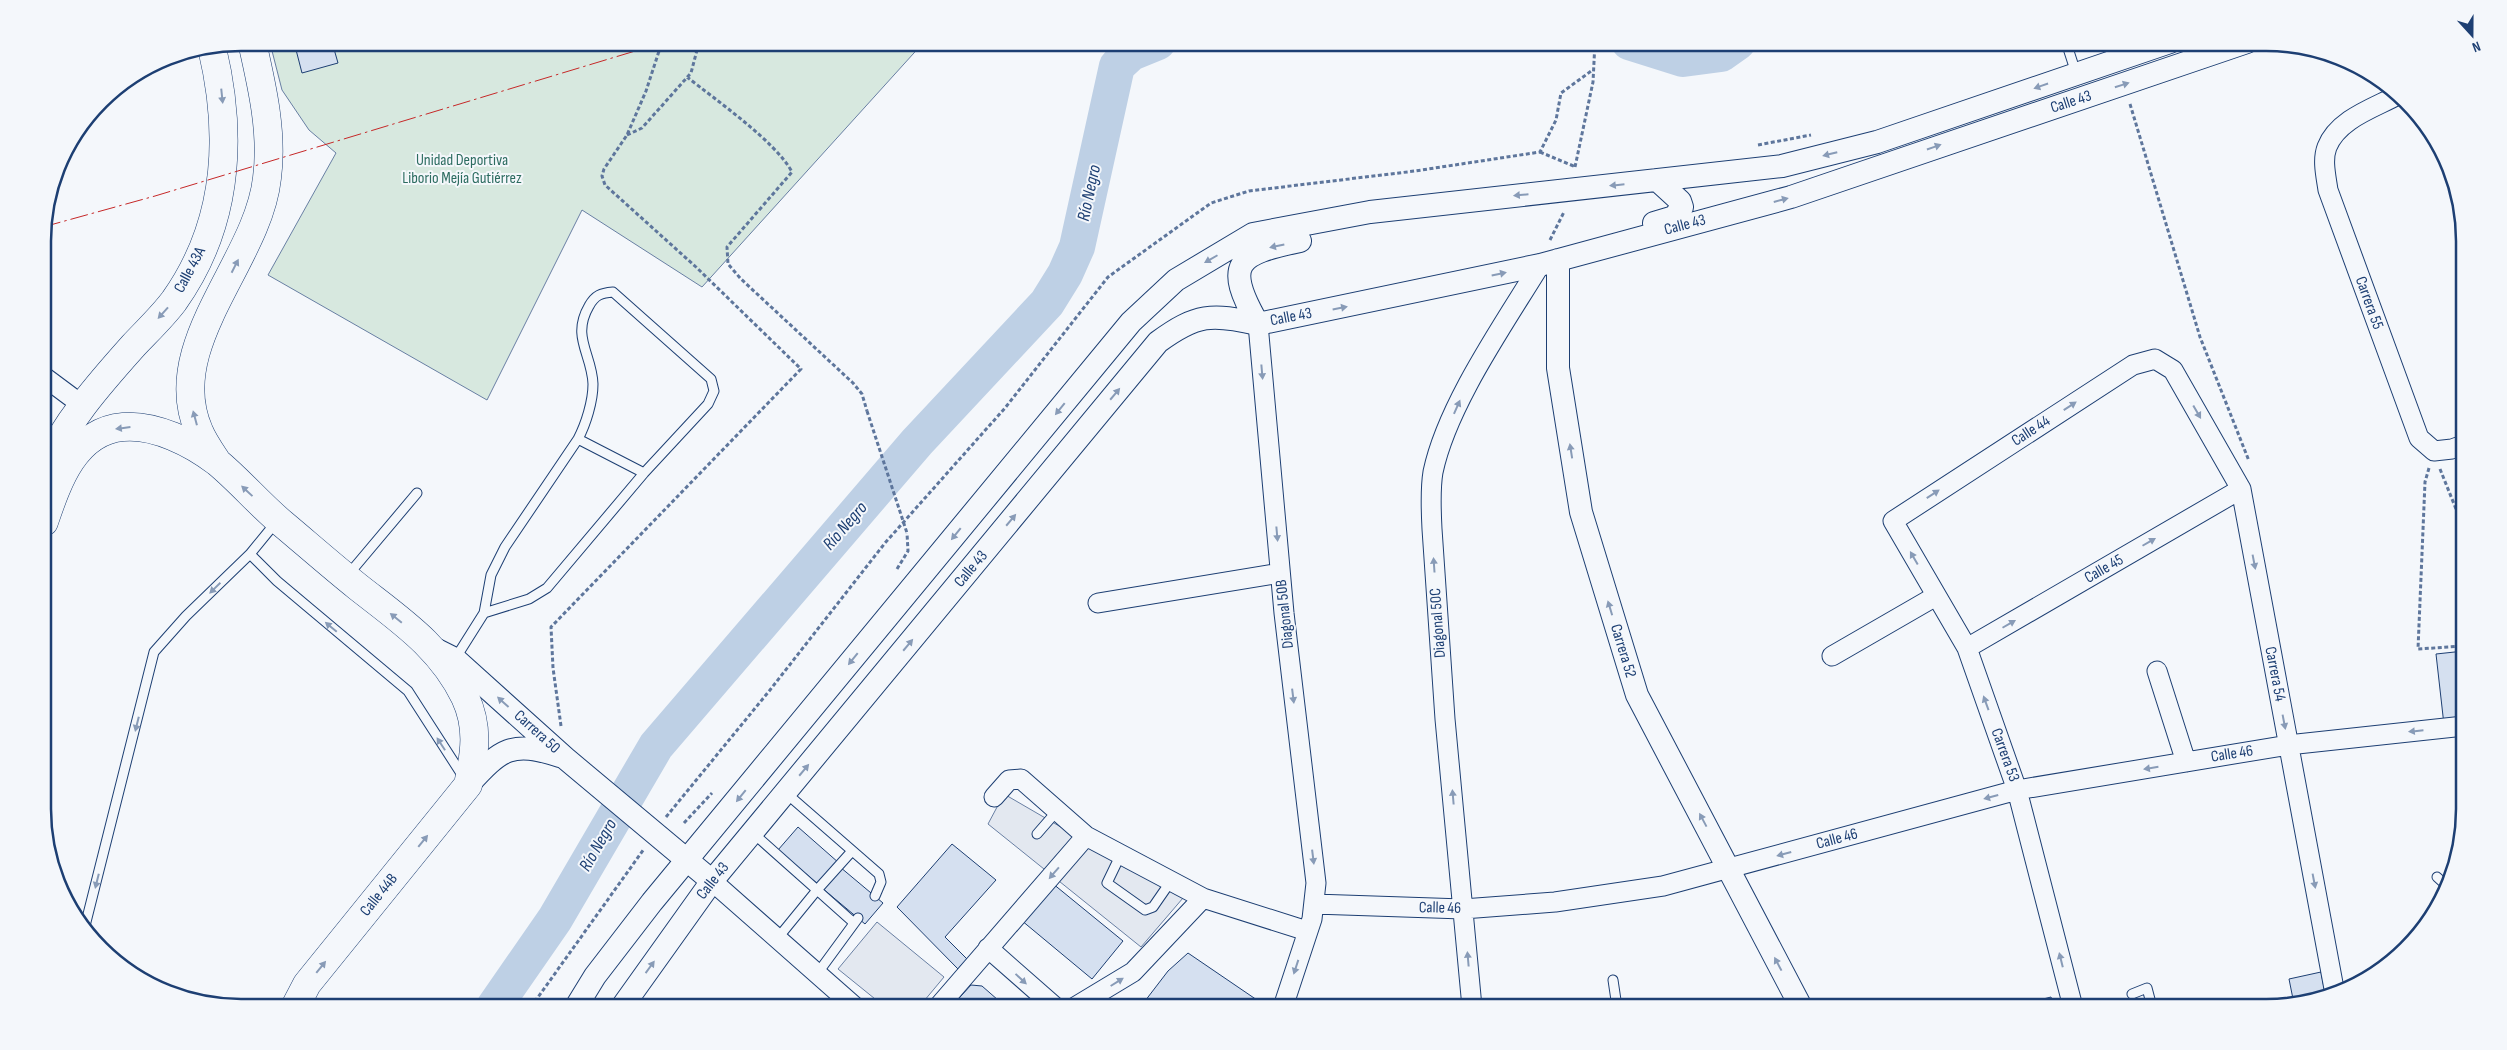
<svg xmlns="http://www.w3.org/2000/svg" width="2507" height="1050" font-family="'Sofia Sans Condensed',sans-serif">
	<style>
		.green { fill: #d7e8df; stroke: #687fa3 }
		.parking { fill: #e3e8f0; stroke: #687fa3 }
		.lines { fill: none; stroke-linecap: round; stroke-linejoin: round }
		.river { stroke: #bed0e5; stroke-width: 36 }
		.building { fill: #d5e0f0; stroke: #1d3f73 }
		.service-casing { stroke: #1d3f73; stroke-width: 11 }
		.minor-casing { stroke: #1d3f73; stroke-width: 21 }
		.tertiary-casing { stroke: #1d3f73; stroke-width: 24 }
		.primary-casing { stroke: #1d3f73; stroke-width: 29 }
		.path { stroke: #5e769c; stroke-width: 3; stroke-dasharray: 4 2.5; stroke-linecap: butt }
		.service { stroke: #f4f7fb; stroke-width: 9 }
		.minor { stroke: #f4f7fb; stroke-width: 19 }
		.tertiary { stroke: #f4f7fb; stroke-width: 22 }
		.primary { stroke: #f4f7fb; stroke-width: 28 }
		.path-bridge { stroke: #5e769c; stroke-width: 3; stroke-dasharray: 4 2.5; stroke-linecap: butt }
		.power { stroke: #c62828; stroke-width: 1; stroke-dasharray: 18 4 2.5 4; stroke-linecap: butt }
		.oneway { fill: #889bb7 }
		.labels { text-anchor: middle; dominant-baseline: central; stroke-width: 4; stroke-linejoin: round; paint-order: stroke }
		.street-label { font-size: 16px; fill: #1d3f73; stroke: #f4f7fb }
		.park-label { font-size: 16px; fill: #2c6c60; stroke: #f4f7fb }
		.water-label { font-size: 18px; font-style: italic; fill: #1d3f73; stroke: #f4f7fb }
		.rim { fill: none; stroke: #1d3f73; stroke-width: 2.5 }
	</style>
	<rect width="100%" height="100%" fill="#f4f7fb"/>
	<path class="green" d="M270,43H923L702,287L582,210L487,400L268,275L336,153L309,130L282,90Z"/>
	<path class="parking" d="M1004,794L1183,898L1141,947L988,824Z
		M877,922L944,977L919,1007H885L838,969Z"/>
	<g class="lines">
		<path class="river" d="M1629,42L1683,59L1721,54L1738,42
			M494,1007L555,919L656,746L917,442L1047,303L1065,274L1077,247L1117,66L1131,53L1158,42"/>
	</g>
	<path class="building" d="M294,42H332L338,63L302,73Z
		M2464,651V723L2444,725L2436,654Z
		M798,827L839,863L819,885L778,850Z
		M952,844L996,880L945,937L967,959L958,969L897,907Z
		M840,867L883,903L865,924L822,888Z
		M1052,883L1123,941L1092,979L1021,920Z
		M1188,953L1257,1000L1251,1007H1154L1145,1001L1168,971Z
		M2321,972L2326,998L2294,1004L2289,979Z
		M971,985L982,986L1006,1007H951Z
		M2051,997L2054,1007H2012Z"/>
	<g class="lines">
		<g class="service-casing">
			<path id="service" d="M2066,42L2076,73
				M578,439L644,473
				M250,554L277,581L408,691L464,778
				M348,575L417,493
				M455,659L484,613L491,575L505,547L578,439C586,424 593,401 593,384C592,354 571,337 589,306C595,295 601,293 613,292L711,379L714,391L708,404L644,473L547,588L529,599L484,613
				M786,793L879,874L881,882L875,896
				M753,833L817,890L777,939
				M1037,834L1057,811
				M852,851L817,890L854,923
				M1121,854L1107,883L1145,910L1153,907L1171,881
				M2437,877L2448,887
				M84,930L154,652L186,616L250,554L277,521
				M817,974L858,918
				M1613,980L1617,1007
				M2132,994L2147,988L2152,1007"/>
		</g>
		<g class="minor-casing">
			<path id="minor" d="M2398,95C2374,108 2338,119 2327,147C2322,160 2326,176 2328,190L2419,438L2434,451L2452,449L2463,445
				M1258,324L1284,613L1316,883L1312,919L1283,1007
				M43,376L82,405
				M1098,603L1280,573
				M1967,648L2241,489
				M1832,656L1936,596
				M2157,671L2186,762
				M994,797L1009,780L1021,779L1086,836L1203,898L1307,931
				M712,881L855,1007
				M1314,904L1463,909L1555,902L1663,886L2017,790L2288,745L2464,726
				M988,948L1055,1007
				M938,1007L1086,836
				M1075,1007L1133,972L1203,898
				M1472,1007L1445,719L1432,529C1431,510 1430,490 1433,472C1447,405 1504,324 1540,265
				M2073,1007L2017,790L1967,648L1893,521L2133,365L2155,359L2173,370L2241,489L2335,994"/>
		</g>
		<g class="tertiary-casing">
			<path id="tertiary" d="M1654,223L1674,217L1682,207L1680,201L1657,180
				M1558,260V368L1581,512L1637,695L1801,1007
				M1258,324C1223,263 1237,254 1300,241
				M437,650L455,659L565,758L712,881
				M468,785C501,749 511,740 560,756
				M576,1007L595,976L652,902L1131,322L1176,280L1253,234L1370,212L1782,166L1877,142L2170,42
				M622,1007L712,881L1158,342C1196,314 1212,313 1258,324L1540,265L1791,197L2247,42"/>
		</g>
		<g class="primary-casing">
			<path id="primary" d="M216,460C210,451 203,441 199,431C161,345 258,262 267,178C273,133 262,86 252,42
				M43,471C64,424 99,384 133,346C147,331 162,317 174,301C228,225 233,136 212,48
				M44,522C57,484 74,431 123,427C155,424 192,443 217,462C240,481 260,505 283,524C308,545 333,567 358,587C400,620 441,647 465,697C479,727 475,753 468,785L307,984L295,1007"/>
		</g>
		<path class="path" d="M679,42C699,51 706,52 726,42
			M687,77C716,100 776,142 792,172L727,247L728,264L741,279L853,383L862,394L867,411
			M2130,104L2200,337L2249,461
			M627,135L642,128L691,73L697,50
			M1758,145L1811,135
			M1540,152L1576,167
			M1575,167L1593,82L1595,42
			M1550,240L1564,212
			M2429,468L2425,482L2418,649L2464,646
			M2440,469L2464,529
			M897,569L908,551L907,533
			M561,726L553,668L551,627L801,369L696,267L605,185L602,176L604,169L627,135L646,91L662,42
			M666,817L770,690L885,543L1005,408L1108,277L1211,203L1249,191L1415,171L1540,152L1556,120L1561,93L1594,69
			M684,823L712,793
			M531,1007L644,849"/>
		<use href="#service" class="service"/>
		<use href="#minor" class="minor"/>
		<use href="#tertiary" class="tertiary"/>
		<use href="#primary" class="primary"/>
		<path class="path-bridge" d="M867,411L907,533"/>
		<path class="power" d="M43,227L155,196L665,42"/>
	</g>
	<defs><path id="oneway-solid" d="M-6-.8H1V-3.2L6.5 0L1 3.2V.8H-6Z" transform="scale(1.25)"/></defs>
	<g class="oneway">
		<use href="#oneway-solid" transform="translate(2122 85) rotate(-18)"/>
		<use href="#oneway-solid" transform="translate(2041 86) rotate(161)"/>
		<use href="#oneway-solid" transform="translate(222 96) rotate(84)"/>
		<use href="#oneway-solid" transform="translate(1934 147) rotate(-19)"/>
		<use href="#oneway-solid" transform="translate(1830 154) rotate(166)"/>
		<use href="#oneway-solid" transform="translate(1617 185) rotate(174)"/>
		<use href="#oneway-solid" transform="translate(1521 195) rotate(175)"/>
		<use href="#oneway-solid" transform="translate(1781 200) rotate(-15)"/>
		<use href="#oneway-solid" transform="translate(1277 246) rotate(168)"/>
		<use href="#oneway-solid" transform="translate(1211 259) rotate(150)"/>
		<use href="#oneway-solid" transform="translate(235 266) rotate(-63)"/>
		<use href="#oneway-solid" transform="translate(1499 274) rotate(-12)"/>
		<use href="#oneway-solid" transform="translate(1340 308) rotate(-11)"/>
		<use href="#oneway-solid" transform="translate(163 313) rotate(132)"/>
		<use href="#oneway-solid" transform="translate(1262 372) rotate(85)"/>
		<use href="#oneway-solid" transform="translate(1115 394) rotate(-50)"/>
		<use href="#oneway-solid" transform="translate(2070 406) rotate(-33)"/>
		<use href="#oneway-solid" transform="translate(1457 407) rotate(-66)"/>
		<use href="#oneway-solid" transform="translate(1060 409) rotate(129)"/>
		<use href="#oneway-solid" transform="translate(2197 412) rotate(60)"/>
		<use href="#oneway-solid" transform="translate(195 418) rotate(-105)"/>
		<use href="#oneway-solid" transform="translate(123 428) rotate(173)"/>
		<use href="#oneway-solid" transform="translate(1571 451) rotate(-99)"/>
		<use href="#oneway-solid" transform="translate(247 491) rotate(-137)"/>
		<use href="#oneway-solid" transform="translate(1933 494) rotate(-33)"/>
		<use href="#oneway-solid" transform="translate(1011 520) rotate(-50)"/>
		<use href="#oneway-solid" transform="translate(956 534) rotate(129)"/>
		<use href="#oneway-solid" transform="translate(1277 534) rotate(85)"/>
		<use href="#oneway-solid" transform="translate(2149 542) rotate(-30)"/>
		<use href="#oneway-solid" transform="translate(1914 558) rotate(-120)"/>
		<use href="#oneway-solid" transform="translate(2254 562) rotate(79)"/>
		<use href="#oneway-solid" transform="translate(1434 565) rotate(-94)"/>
		<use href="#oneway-solid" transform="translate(215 588) rotate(136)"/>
		<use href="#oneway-solid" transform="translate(1610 608) rotate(-107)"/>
		<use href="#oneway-solid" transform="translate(396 618) rotate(-141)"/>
		<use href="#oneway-solid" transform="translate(2009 624) rotate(-30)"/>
		<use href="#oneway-solid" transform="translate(331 627) rotate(-140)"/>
		<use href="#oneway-solid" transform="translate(908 645) rotate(-50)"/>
		<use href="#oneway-solid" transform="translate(853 659) rotate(129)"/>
		<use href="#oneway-solid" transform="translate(1293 696) rotate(83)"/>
		<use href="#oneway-solid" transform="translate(503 702) rotate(-138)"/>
		<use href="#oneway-solid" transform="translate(1986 703) rotate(-110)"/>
		<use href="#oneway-solid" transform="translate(2284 722) rotate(79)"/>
		<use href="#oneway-solid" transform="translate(137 724) rotate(104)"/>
		<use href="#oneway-solid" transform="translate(2416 731) rotate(174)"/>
		<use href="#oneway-solid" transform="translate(441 744) rotate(-123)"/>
		<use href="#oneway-solid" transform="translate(2151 768) rotate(171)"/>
		<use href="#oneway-solid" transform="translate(804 770) rotate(-50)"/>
		<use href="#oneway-solid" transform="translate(741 796) rotate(129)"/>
		<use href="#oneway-solid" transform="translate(1453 797) rotate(-95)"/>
		<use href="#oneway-solid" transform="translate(1991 797) rotate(165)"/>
		<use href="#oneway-solid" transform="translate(1703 820) rotate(-118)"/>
		<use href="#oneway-solid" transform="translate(423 841) rotate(-51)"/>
		<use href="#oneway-solid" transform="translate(1784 854) rotate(165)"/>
		<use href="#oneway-solid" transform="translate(1313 857) rotate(83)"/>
		<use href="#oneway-solid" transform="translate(1054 873) rotate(131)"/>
		<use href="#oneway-solid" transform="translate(97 881) rotate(104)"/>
		<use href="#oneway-solid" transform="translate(2314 881) rotate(79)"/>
		<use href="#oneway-solid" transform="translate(1468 959) rotate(-95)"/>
		<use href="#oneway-solid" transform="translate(2061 960) rotate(-104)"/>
		<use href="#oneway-solid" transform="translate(1778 964) rotate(-118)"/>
		<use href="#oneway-solid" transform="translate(321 967) rotate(-51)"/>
		<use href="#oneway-solid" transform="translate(650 967) rotate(-54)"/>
		<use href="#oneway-solid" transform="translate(1296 967) rotate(108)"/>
		<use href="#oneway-solid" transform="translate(1021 979) rotate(43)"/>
		<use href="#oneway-solid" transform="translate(1117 982) rotate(-32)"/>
	</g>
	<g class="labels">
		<g class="street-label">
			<text transform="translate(2071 102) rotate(-18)">Calle 43</text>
			<text transform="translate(1685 225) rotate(-15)">Calle 43</text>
			<text transform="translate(190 270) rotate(-62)">Calle 43A</text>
			<text transform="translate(2369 303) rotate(70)">Carrera 55</text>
			<text transform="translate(1291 317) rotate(-11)">Calle 43</text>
			<text transform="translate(2031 431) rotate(-33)">Calle 44</text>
			<text transform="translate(971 569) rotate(-50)">Calle 43</text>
			<text transform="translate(2104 569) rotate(-30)">Calle 45</text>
			<text transform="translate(1285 614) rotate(-96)">Diagonal 50B</text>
			<text transform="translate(1438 623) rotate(-94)">Diagonal 50C</text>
			<text transform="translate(1623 651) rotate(73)">Carrera 52</text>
			<text transform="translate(2275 674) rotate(79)">Carrera 54</text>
			<text transform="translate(537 732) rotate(42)">Carrera 50</text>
			<text transform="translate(2232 754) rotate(-9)">Calle 46</text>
			<text transform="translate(2005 755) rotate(70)">Carrera 53</text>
			<text transform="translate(1837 839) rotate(-15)">Calle 46</text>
			<text transform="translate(713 881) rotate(-52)">Calle 43</text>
			<text transform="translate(379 895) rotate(-51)">Calle 44B</text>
			<text transform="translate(1440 908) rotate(1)">Calle 46</text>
		</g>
		<g class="park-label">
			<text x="462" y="160">Unidad Deportiva<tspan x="462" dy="18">Liborio Mejía Gutiérrez</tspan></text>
		</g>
		<g class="water-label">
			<text transform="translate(1089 193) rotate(-78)">Río Negro</text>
			<text transform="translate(845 526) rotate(-49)">Río Negro</text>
			<text transform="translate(598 845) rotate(-60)">Río Negro</text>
		</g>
	</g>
	<path d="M0 0H2507V1050H0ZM241 51H2266A190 190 0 0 1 2456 241V809A190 190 0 0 1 2266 999H241A190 190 0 0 1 51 809V241A190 190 0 0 1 241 51Z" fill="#f4f7fb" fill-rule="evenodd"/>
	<path class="rim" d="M241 51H2266A190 190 0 0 1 2456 241V809A190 190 0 0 1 2266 999H241A190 190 0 0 1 51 809V241A190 190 0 0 1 241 51Z"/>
	<g transform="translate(2472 35) rotate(159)" stroke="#f4f7fb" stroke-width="4" paint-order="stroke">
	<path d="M0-4L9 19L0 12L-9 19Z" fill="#1d3f73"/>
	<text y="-8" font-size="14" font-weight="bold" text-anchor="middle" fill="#1d3f73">N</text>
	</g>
</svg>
